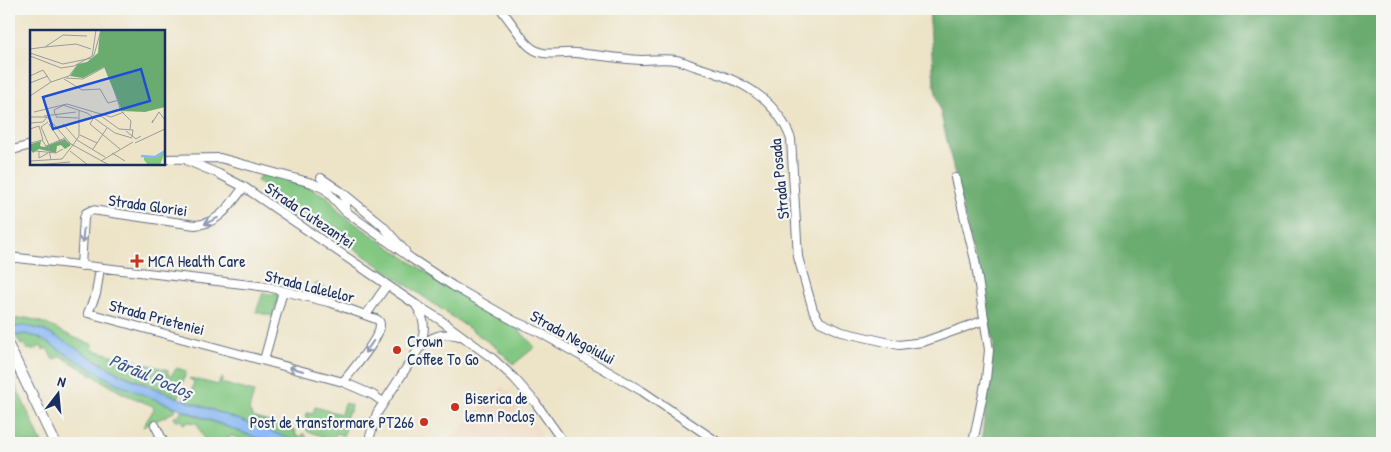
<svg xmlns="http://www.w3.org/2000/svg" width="1391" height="452" font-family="'Patrick Hand',sans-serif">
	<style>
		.built { fill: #efd6bc }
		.green { fill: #83c882; stroke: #4f7c70 }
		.forest { fill: #6aac70; stroke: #426e67 }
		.water { fill: #87b7f2; stroke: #5173a8 }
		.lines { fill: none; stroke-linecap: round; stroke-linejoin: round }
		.minor-casing { stroke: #646e83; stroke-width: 10 }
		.major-casing { stroke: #646e83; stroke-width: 12 }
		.minor { stroke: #fff; stroke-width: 8 }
		.major { stroke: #fff; stroke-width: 10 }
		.oneway { stroke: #8d97ae }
		.poi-dot { fill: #c8321e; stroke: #f6f6f2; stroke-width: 2 }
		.labels { text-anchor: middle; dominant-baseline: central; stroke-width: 4.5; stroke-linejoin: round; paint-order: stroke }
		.street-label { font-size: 16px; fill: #1b2f5e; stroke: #f6f6f2 }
		.poi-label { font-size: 16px; fill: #1b2f5e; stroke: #f6f6f2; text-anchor: start }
		.water-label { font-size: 18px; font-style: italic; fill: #3b588a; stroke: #f6f6f2 }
		.inset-river { fill: none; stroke: #87b7f2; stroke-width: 2.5 }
		.inset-road { fill: none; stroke: #999c9e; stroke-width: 1 }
		.view { fill: #1d4ed8; fill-opacity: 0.15; stroke: #1d4ed8; stroke-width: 2.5 }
		.inset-edge { fill: none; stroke: #1b2f5e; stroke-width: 2.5 }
	</style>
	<rect width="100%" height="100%" fill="#f6f6f2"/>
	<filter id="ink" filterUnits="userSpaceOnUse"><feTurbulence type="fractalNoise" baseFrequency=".02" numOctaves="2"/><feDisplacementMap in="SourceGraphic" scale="10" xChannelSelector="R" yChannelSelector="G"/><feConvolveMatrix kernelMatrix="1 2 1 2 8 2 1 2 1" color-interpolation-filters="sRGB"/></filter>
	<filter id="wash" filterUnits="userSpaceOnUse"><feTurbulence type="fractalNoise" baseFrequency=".0096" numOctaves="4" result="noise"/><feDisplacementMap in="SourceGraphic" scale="20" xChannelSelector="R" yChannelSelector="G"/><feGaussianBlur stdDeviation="1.12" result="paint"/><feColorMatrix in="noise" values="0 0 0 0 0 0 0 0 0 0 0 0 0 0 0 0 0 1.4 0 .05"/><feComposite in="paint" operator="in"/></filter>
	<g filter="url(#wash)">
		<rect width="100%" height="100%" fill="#ede4c8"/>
		<path class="built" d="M502,386L511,393L508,396L530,425L533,422L542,434L534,440L536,443H443L460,430Z"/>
		<path class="green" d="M262,174L306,186L328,197L341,214L445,285L512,323L535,347L514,364L494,346L470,329L257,181Z
			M317,283L345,300L344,303L312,293L311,289Z
			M263,293L279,295L273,316L256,312Z
			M26,318C50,322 69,338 92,344L93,350L168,370V374L172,376L173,372L177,368L186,371L183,383L179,382L178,386L182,387L179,397L119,373L42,329L24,326L12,327L10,320Z
			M24,334L38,337L114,382L176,408L174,412L143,427L154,409L153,406L122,393L61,356L53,360L47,348L43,350L41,346L32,351L31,348L28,350L25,344L21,345L16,336Z
			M9,371L42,443H10L9,442Z
			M190,378L218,385L220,380L223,378L221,383L254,392L249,410L253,417L296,431L295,435L301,437L303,433L307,438L322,443H300L184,399L186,390L192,391L194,381L189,379Z
			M344,403L351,405L350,412H348L344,427L346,428L343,436L336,433L333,443H325V440L319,435L308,432L304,425L307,413L313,414L315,407L341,414Z
			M181,410L270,443H250L232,436L220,442V443H205V441L197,423L188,422L183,424L181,419L176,421L174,417L180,414Z"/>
		<path class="forest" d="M929,9H1382V443H981L994,345L934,84Z"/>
		<path class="water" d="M24,326C53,328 93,362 122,375C180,401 241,419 300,443H270L144,395L114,382L38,337L24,334L9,337V328Z"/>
	</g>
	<g filter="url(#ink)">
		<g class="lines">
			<g class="minor-casing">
				<path id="minor" d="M501,9L526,43C542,60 556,51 576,53C598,55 619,59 641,60C652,60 665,58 676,60C683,61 690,65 697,67C738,79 775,96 791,139L798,257L813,310L820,322L842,332L899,345L923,342L985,320
					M9,151L31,145
					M164,159L220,158L312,183L325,189L345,211L412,259L453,286L514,321L539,332L642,391L719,443
					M188,161L219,174L244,187L415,304L439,319L492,358L514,378L535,402L564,443
					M321,178L343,193L346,204L345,211
					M955,178L975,260L989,350L986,379L973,443
					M343,193L382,225L405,251
					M9,257L268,287L332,303L376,319C379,321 380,321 380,325C380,339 352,370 343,382
					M81,266L84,218L86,213L92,210L195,225C219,224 230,205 244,187
					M100,268L96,294L88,313L343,382L373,395L383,402
					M366,315L387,285
					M421,347C432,335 444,332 459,336
					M264,360L283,291
					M155,425L164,443
					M368,443L377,413L418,350C425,334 427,322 417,307"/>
			</g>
			<g class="major-casing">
				<path id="major" d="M9,347L55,443"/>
			</g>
			<use href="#minor" class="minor"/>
			<use href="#major" class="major"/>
		</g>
		<defs><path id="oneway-shaft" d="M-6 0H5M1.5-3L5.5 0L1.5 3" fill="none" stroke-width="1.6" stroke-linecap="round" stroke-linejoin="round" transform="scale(1.25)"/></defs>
		<g class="oneway">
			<use href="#oneway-shaft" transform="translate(211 221) rotate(155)"/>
			<use href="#oneway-shaft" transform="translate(83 236) rotate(94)"/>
			<use href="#oneway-shaft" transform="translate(369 347) rotate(125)"/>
			<use href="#oneway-shaft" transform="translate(296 369) rotate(-164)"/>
		</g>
	</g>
	<g class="poi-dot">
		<path d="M134.5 253.5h5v5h5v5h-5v5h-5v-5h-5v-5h5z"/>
		<circle cx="397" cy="350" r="5"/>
		<circle cx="455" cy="407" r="5"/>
		<circle cx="424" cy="422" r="5"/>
	</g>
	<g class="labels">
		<g class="street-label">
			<text transform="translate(779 179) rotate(-96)">Strada Posada</text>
			<text transform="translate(148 205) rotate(8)">Strada Gloriei</text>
			<text transform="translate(310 215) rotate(34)">Strada Cutezanței</text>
			<text transform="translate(310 286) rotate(14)">Strada Lalelelor</text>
			<text transform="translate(157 317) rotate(15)">Strada Prieteniei</text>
			<text transform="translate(573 337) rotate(29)">Strada Negoiului</text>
		</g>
		<g class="poi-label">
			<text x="148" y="261">MCA Health Care</text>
			<text x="407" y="341">Crown<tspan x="407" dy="18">Coffee To Go</tspan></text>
			<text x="465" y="398">Biserica de<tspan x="465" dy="18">lemn Pocloș</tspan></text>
			<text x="414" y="422" text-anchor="end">Post de transformare PT266</text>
		</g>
		<g class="water-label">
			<text transform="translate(151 376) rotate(23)">Pârâul Pocloș</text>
		</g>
	</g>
	<g transform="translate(30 30)">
		<rect width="135" height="135" fill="#ede4c8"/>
		<path d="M135,122L130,135H118L114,130V127L125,128Z" fill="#83c882"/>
		<path d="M70,0H135V77L115,82L92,81L74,37L53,48L40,46L48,34L57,32L68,23ZM35,109L41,115L35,119L31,115L27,116L26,123L9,119L3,123L0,119L1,114L11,111L10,116L14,117Z" fill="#6aac70"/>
		<path class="inset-river" d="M111,126L125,127L135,121"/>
		<path class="inset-road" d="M15,17L46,14L61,19M0,19L15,17L33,5L57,6M0,23L33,34L62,28M0,26L31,38L44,36L64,25L71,0M62,27L66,0M0,46L13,40L21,52M36,48L53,49L75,37M34,49L52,60L70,59L78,73L89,70M0,53L18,46M84,60L91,81L101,91L100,99M0,66L21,52L39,46L48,34M33,75L57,83L85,103L102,108M4,82L37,74L81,87L94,82M25,84L24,80L34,75M26,84V87L48,88M14,86L46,82M0,87H17L41,114L79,135M123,90L122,93L129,82L135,90M18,92L11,97L19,115M0,93L13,92L17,87M19,94L31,112L40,113M33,94L47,110M0,99L9,96L13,110M96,101L106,109L111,106M50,105L67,113M47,110L75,127M1,113L12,110L16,116L35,108M105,113L135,99M18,115L21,130M43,115L49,106V81M63,119L77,98M90,119L60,94L64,87L71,86L89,99L103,100L102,107M6,121L26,123L33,119M9,121V128L18,123M40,121L58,135M82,123L95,131M0,131L32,129L43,115M71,131L103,112M7,135L40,132"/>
		<path class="view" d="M111,39L120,71L23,99L13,67Z"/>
		<rect width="135" height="135" class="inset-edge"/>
	</g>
	<rect width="1391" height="452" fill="none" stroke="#f6f6f2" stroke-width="30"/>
	<g transform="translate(58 394) rotate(16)" stroke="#f6f6f2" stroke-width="4" paint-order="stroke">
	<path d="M0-4L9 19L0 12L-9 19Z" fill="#1b2f5e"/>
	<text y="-8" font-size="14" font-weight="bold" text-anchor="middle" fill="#1b2f5e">N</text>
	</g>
</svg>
